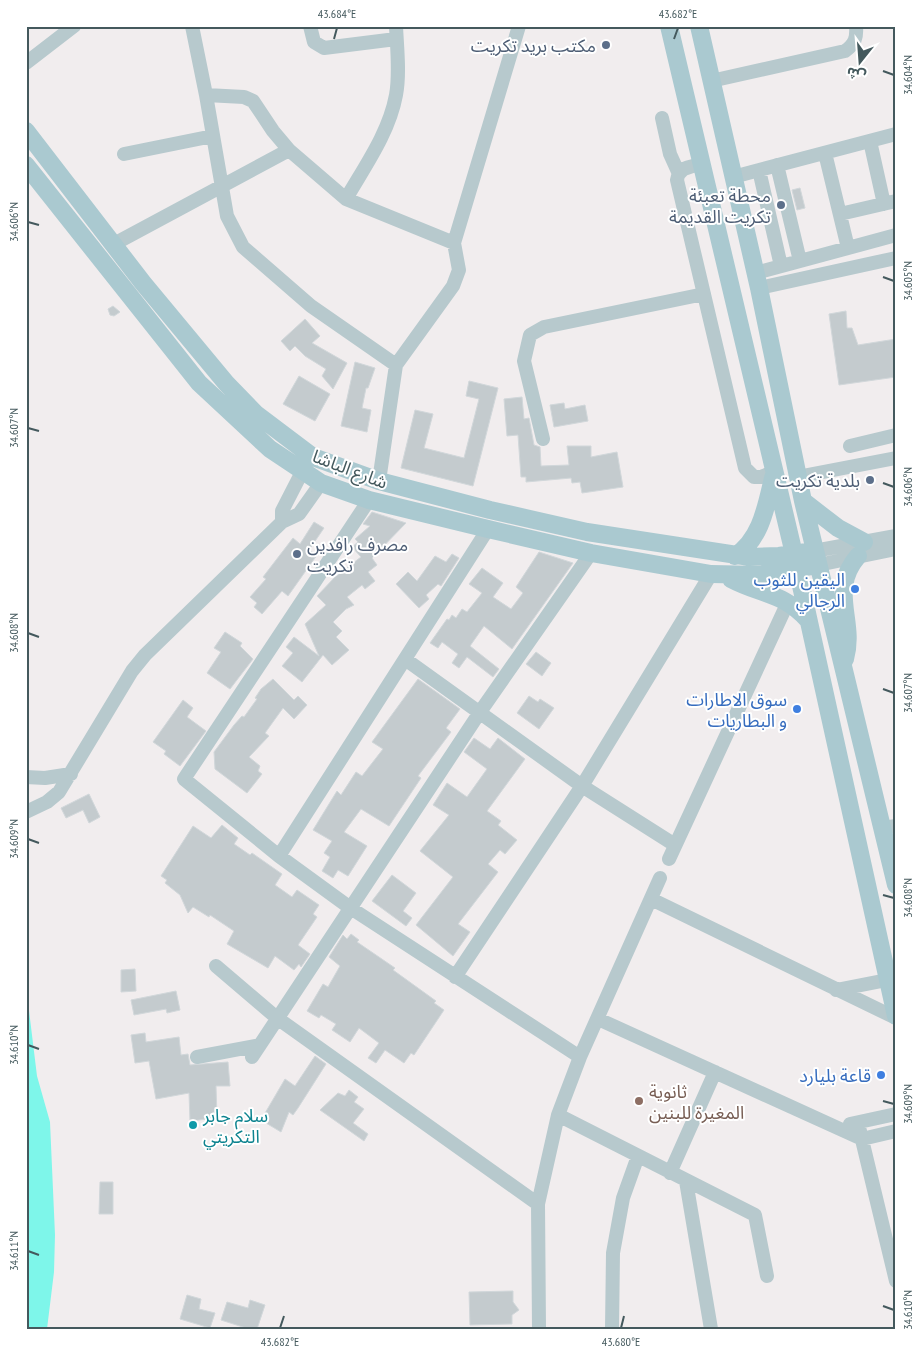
<svg xmlns="http://www.w3.org/2000/svg" width="922" height="1355" font-family="'PT Sans Narrow','Noto Sans Arabic',sans-serif">
	<style>
		.water { fill: #7ef6ea }
		.building { fill: #c4cbce; stroke: #d1d7da }
		.lines { fill: none; stroke-linecap: round; stroke-linejoin: round }
		.minor { stroke: #b7c9cd; stroke-width: 14 }
		.major { stroke: #aac9d0; stroke-width: 18 }
		.ticks { fill: none; stroke: #44595d; stroke-width: 2 }
		.service-dot { fill: #5c6f8a; stroke: #fff; stroke-width: 2 }
		.shop-dot { fill: #3f7fe0; stroke: #fff; stroke-width: 2 }
		.education-dot { fill: #8d6e63; stroke: #fff; stroke-width: 2 }
		.culture-dot { fill: #0f9aa8; stroke: #fff; stroke-width: 2 }
		.labels { text-anchor: middle; dominant-baseline: central; stroke-width: 4; stroke-linejoin: round; paint-order: stroke }
		.service-label { font-size: 18px; fill: #4e5e75; stroke: #fff; text-anchor: end }
		.street-label { font-size: 18px; fill: #44595d; stroke: #fff }
		.shop-label { font-size: 18px; fill: #366cbe; stroke: #fff; text-anchor: end }
		.education-label { font-size: 18px; fill: #785e54; stroke: #fff; text-anchor: start }
		.culture-label { font-size: 18px; fill: #0d838f; stroke: #fff; text-anchor: start }
		.neatline { fill: none; stroke: #44595d; stroke-width: 2 }
		.ticks-label { font-size: 12px; text-anchor: middle; fill: #44595d }
	</style>
	<rect width="100%" height="100%" fill="#f1edee"/>
	<path class="water" d="M26,986L37,1076L50,1122L55,1235L54,1272L47,1329H26Z"/>
	<path class="building" d="M800,188L805,208L797,210L792,190Z
		M113,306L120,312L114,316L110,315L108,309Z
		M846,311L847,328H852L858,345L896,339V377L839,385L829,314Z
		M305,319L320,336L312,343L347,363L333,389L322,376L326,369L305,356L295,346L290,351L281,341Z
		M355,362L375,368L368,388H366L362,408L371,410L367,432L341,426Z
		M299,376L330,394L315,421L283,404Z
		M469,381L498,388L473,486L401,468L415,410L433,414L424,448L464,458L479,399L466,396Z
		M522,397L524,419L529,418L534,445L540,447L541,466L569,465L567,446H591V457L617,452L623,487L582,493L580,482L572,483L571,478L526,482V477H521L518,435L507,436L504,399Z
		M564,403L565,409L585,405L588,421L554,427L550,405Z
		M372,512L406,523L372,558L377,565L368,572L375,581L365,589L362,585L347,597L354,605L346,609L333,622L342,631L336,637L349,650L332,665L323,655L302,682L282,666L293,653L286,647L294,637L319,656L305,624L326,605L317,596L335,577L361,557L352,547L358,542L355,539L370,526L363,524Z
		M314,522L324,528L309,550L317,555L288,596L282,591L262,614L254,607L257,603L250,597L266,579L263,577L293,538L300,544Z
		M539,552L573,563L512,649L484,626L470,646L499,669L493,677L467,657L459,668L452,663L458,654L442,642L438,648L430,643L447,619L449,620L452,615L456,618L462,609L467,612L482,593L469,584L482,568L503,583L493,597L511,609L523,593L516,587Z
		M452,554L459,558L441,586L438,584L426,595L429,599L419,608L396,584L408,572L417,581L435,556L446,562Z
		M225,632L242,643L240,646L253,659L230,689L207,673L221,652L214,648Z
		M536,652L551,663L542,676L526,664Z
		M273,679L294,700L298,696L307,705L294,719L283,708L265,733L269,736L249,757L260,766L258,771L262,774L247,793L215,769L214,752L234,725L242,716L244,717L257,699L255,698L261,689Z
		M418,679L460,709L446,728L451,732L418,776L421,778L389,826L361,809L344,832L367,846L348,876L338,870L333,878L322,871L330,857L324,853L332,841L313,830L337,791L341,795L356,772L362,776L383,749L372,742Z
		M529,696L538,702L540,699L554,708L539,729L517,713Z
		M183,700L193,708L187,717L206,731L180,766L164,754L166,751L153,742Z
		M474,738L490,749L498,738L525,759L487,811L501,821L498,825L517,840L505,854L500,850L488,864L498,872L458,924L470,932L453,956L416,925L453,877L420,851L449,815L433,805L447,783L467,797L487,769L464,752Z
		M89,794L100,817L89,823L83,810L66,818L61,808Z
		M222,825L238,838L234,844L250,855L252,853L282,874L275,885L292,897L297,890L319,905L313,914L317,917L298,945L310,954L301,967L299,964L294,970L275,956L268,968L227,944L234,931L210,915L209,917L193,907L188,913L180,895L165,883L167,880L161,876L193,826L211,838Z
		M392,875L416,893L403,911L412,918L406,926L372,901Z
		M351,934L359,940L357,942L395,968L393,970L436,1001L434,1003L444,1010L414,1055L411,1053L404,1063L385,1050L376,1063L368,1058L379,1043L359,1028L350,1042L332,1030L336,1024L321,1015L319,1018L307,1011L323,984L328,987L340,966L329,957L343,935L347,939Z
		M135,969L136,991L121,992V970Z
		M176,991L180,1010L167,1013L166,1009L134,1015L131,1000Z
		M145,1033L146,1042L179,1037L181,1055L188,1054L190,1065L228,1062L230,1086H216L217,1118L190,1121L189,1093L156,1099L149,1061L135,1063L131,1035Z
		M315,1056L326,1064L298,1108L293,1115L289,1112L281,1132L261,1120L285,1079L295,1086Z
		M349,1090L358,1097L354,1102L364,1109L353,1123L368,1134L364,1141L320,1110L338,1093L345,1096Z
		M100,1182H113V1214H99Z
		M513,1291V1302L519,1310L512,1315V1324L470,1325L469,1292Z
		M187,1295L201,1299L199,1309L215,1313L210,1328L180,1319Z
		M250,1300L265,1305L257,1329H249L221,1320L227,1302L248,1308Z"/>
	<g class="lines">
		<path class="minor" d="M192,26L206,95L244,97L253,101L273,131L289,150L346,199L454,243
			M310,26L314,42L324,48L396,39
			M26,63L74,26
			M711,81L845,51C855,44 857,38 856,26
			M206,95L227,216L243,247L311,306L396,365
			M662,118L670,154L679,174
			M870,141L884,204
			M825,153L848,248
			M124,154L213,136
			M701,164C690,167 679,167 677,180L745,468L754,477H761L773,472
			M777,165L800,261
			M759,170L781,266
			M733,177L896,134
			M346,199C365,166 389,133 396,95C400,74 397,48 396,26
			M840,214L896,201
			M114,244L289,150
			M756,273L896,235
			M759,288L896,258
			M543,439L524,361L530,335L544,327L704,294
			M850,446L896,435
			M797,477L896,458
			M379,481L396,365L453,286L459,270L454,243L519,26
			M369,500L184,779L279,856L349,907L580,1057
			M282,522V511L302,472
			M814,551L896,536
			M818,565L896,549
			M405,659L582,786L675,845
			M26,777L45,778L71,774
			M26,812L47,802L59,792L132,671L145,655L282,522L299,514L321,483
			M882,828L896,826
			M279,856L488,529
			M669,859L788,602
			M651,899L896,1018
			M216,966L277,1018L538,1204
			M455,977L582,786L711,574
			M836,990L887,980
			M598,1019L862,1139L896,1131
			M197,1057L260,1045
			M252,1057L480,712L591,553
			M558,1115L755,1215L767,1276
			M858,1123L896,1281
			M850,1124L896,1114
			M670,1173L715,1072
			M686,1181L711,1329
			M539,1329L538,1204L558,1115L580,1057L660,878
			M612,1329L613,1253L623,1198L638,1156"/>
		<path class="major" d="M669,26L794,554L896,1016
			M699,26L759,288L803,501L896,885
			M26,131L143,283L226,383L256,414L313,457L379,481L490,510L587,532L750,557L779,556L814,551
			M26,165L199,383L270,449L321,483L369,500L488,529L591,553L711,574L761,575L818,565
			M803,501L838,528L864,542
			M735,556C761,539 766,507 773,478
			M731,579C761,595 783,592 808,620
			M845,659C856,620 828,591 858,556"/>
	</g>
	<path class="ticks" d="M334,39L337,28M674,39L678,28M883,71L894,75M28,222L39,225M883,277L894,281M28,428L39,431M883,483L894,487M28,633L39,637M883,689L894,693M28,839L39,843M883,895L894,898M28,1045L39,1049M883,1101L894,1104M28,1251L39,1255M883,1306L894,1310M280,1328L284,1316M621,1328L624,1316"/>
	<g class="service-dot">
		<circle cx="606" cy="45" r="5"/>
		<circle cx="781" cy="205" r="5"/>
		<circle cx="870" cy="480" r="5"/>
		<circle cx="297" cy="554" r="5"/>
	</g>
	<g class="shop-dot">
		<circle cx="855" cy="589" r="5"/>
		<circle cx="797" cy="709" r="5"/>
		<circle cx="881" cy="1075" r="5"/>
	</g>
	<circle class="education-dot" cx="639" cy="1101" r="5"/>
	<circle class="culture-dot" cx="193" cy="1125" r="5"/>
	<g class="labels">
		<g class="service-label">
			<text x="596" y="45">مكتب بريد تكريت</text>
			<text x="771" y="195">محطة تعبئة<tspan x="771" dy="21">تكريت القديمة</tspan></text>
			<text x="860" y="480">بلدية تكريت</text>
			<text x="307" y="544" text-anchor="start">مصرف رافدين<tspan x="307" dy="21">تكريت</tspan></text>
		</g>
		<g class="street-label">
			<text transform="translate(350 469) rotate(21)">شارع الباشا</text>
		</g>
		<g class="shop-label">
			<text x="845" y="579">اليقين للثوب<tspan x="845" dy="21">الرجالي</tspan></text>
			<text x="787" y="699">سوق الاطارات<tspan x="787" dy="21">و البطاريات</tspan></text>
			<text x="871" y="1075">قاعة بليارد</text>
		</g>
		<g class="education-label">
			<text x="649" y="1091">ثانوية<tspan x="649" dy="21">المغيرة للبنين</tspan></text>
		</g>
		<g class="culture-label">
			<text x="203" y="1115">سلام جابر<tspan x="203" dy="21">التكريتي</tspan></text>
		</g>
	</g>
	<rect width="922" height="1355" fill="none" stroke="#ffffff" stroke-width="55"/>
	<g transform="translate(860 62) rotate(197)" stroke="#ffffff" stroke-width="4" paint-order="stroke">
	<path d="M0-4L9 19L0 12L-9 19Z" fill="#44595d"/>
	<text y="-8" font-size="14" font-weight="bold" text-anchor="middle" fill="#44595d">ش</text>
	</g>
	<rect x="28" y="28" width="866" height="1300" class="neatline"/>
	<g class="ticks-label">
		<text x="337" y="18">43.684°E</text>
		<text x="678" y="18">43.682°E</text>
		<text transform="translate(908 75) rotate(-90)" y="4">34.604°N</text>
		<text transform="translate(14 222) rotate(-90)" y="4">34.606°N</text>
		<text transform="translate(908 281) rotate(-90)" y="4">34.605°N</text>
		<text transform="translate(14 428) rotate(-90)" y="4">34.607°N</text>
		<text transform="translate(908 487) rotate(-90)" y="4">34.606°N</text>
		<text transform="translate(14 633) rotate(-90)" y="4">34.608°N</text>
		<text transform="translate(908 693) rotate(-90)" y="4">34.607°N</text>
		<text transform="translate(14 839) rotate(-90)" y="4">34.609°N</text>
		<text transform="translate(908 898) rotate(-90)" y="4">34.608°N</text>
		<text transform="translate(14 1045) rotate(-90)" y="4">34.610°N</text>
		<text transform="translate(908 1104) rotate(-90)" y="4">34.609°N</text>
		<text transform="translate(14 1251) rotate(-90)" y="4">34.611°N</text>
		<text transform="translate(908 1310) rotate(-90)" y="4">34.610°N</text>
		<text x="280" y="1346">43.682°E</text>
		<text x="621" y="1346">43.680°E</text>
	</g>
</svg>
